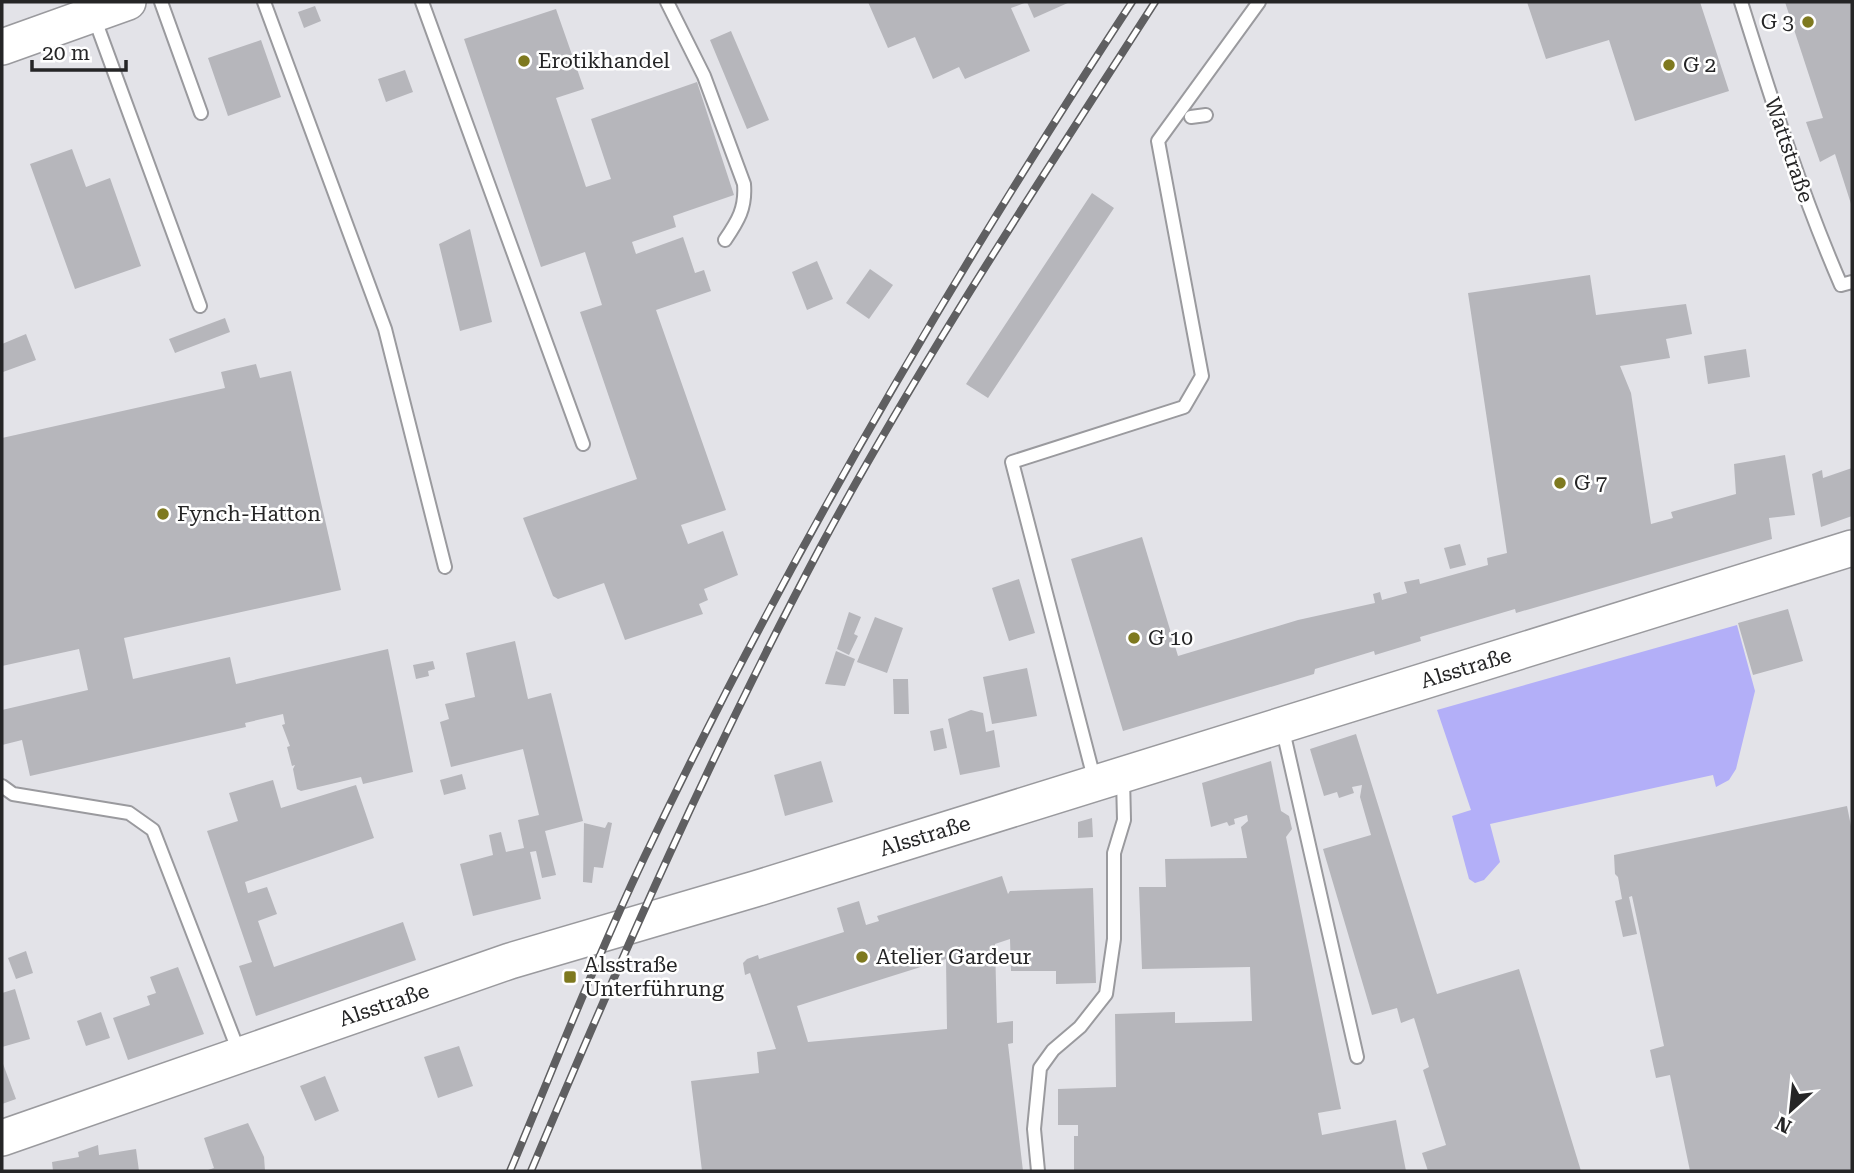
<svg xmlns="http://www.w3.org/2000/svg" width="1854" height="1173" font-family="'Roboto Serif',serif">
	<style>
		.green { fill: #b3aff8 }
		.building { fill: #b6b6bb; fill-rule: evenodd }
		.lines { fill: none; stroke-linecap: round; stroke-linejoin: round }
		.lane-casing { stroke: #9a9a9e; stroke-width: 16 }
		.secondary-casing { stroke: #9a9a9e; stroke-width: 38 }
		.lane { stroke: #fff; stroke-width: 12 }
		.secondary { stroke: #fff; stroke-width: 35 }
		.rail-casing { stroke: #5f5f61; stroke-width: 8 }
		.rail { stroke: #fff; stroke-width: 5; stroke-dasharray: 16; stroke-linecap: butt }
		.poi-dot { fill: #7e791f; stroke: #fff; stroke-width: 2.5 }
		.labels { text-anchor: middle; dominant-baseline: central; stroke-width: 5; stroke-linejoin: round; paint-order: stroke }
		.poi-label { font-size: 21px; fill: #252526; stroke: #fff; text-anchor: start }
		.street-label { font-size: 21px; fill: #252526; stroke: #fff }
	</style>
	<rect width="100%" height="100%" fill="#e3e3e8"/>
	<path class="green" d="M1737,625L1755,691L1736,769L1729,780L1716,787L1713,775L1490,824L1500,862L1484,880L1475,883L1469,879L1452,816L1471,810L1437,710Z"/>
	<path class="building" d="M868,2H1070L1034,18L1027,2L1011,8L1030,51L965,79L959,67L933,79L915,37L888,48Z
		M1527,2H1700L1729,91L1635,121L1609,40L1546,59Z
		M1785,2H1852V207L1835,154L1820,162L1806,122L1823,118Z
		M315,6L321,21L304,28L298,12Z
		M556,9L584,89L556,98L586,187L611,179L591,119L697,82L734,195L673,216L676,227L632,242L636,254L683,237L695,273L704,270L711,291L656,310L726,510L681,525L688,544L723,531L738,575L704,589L708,600L699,604L703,614L625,640L604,583L558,599L553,596L523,518L637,479L580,312L602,305L585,252L541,267L464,39Z
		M731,31L769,120L747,129L710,40Z
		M261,40L281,97L228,116L208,58Z
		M405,70L413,92L386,102L378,79Z
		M72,149L86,187L110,178L141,266L75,289L30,164Z
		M1092,193L1114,208L988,398L966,384Z
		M470,229L492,322L460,331L439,244Z
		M817,261L833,299L807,310L792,272Z
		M870,269L893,285L869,319L846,303Z
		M1590,275L1596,315L1686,304L1692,334L1666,339L1670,358L1620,366L1631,393L1651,524L1673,518L1671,512L1736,494L1734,464L1785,455L1795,515L1769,518L1772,539L1516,613L1515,609L1420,637L1421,641L1375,655L1374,651L1315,669L1314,674L1123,731L1071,559L1142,537L1178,656L1298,620L1375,603L1373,594L1380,592L1382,600L1407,593L1404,582L1419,579L1420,584L1488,565L1487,558L1507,553L1468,293Z
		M225,318L230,332L175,353L169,339Z
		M26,334L36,360L3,372L2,344Z
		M1746,349L1750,377L1708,384L1704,356Z
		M256,364L260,378L291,371L341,590L124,638L133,679L230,657L236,684L388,649L413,772L363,784L361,777L301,791L297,789L293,769L295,765L292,766L287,747L290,746L282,725L285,724L283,714L245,723L246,727L30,776L22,740L2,745V710L88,690L79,649L2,666V438L225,388L221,372Z
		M1852,468V516L1821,527L1812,474L1822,470L1823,478Z
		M1460,544L1466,565L1450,569L1444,548Z
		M1019,579L1035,633L1009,641L992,588Z
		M1788,609L1803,661L1753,675L1738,623Z
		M849,612L861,617L854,634L858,636L849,655L837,649Z
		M875,617L903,628L887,673L857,662Z
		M515,641L528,699L551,693L583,821L545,831L556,875L542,878L536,851L530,852L541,899L473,916L460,864L493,855L489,835L501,832L506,852L524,848L518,820L539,815L523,749L451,767L440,722L449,719L445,704L475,697L466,653Z
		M836,651L855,659L845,686L825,684Z
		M433,661L435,669L428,671L429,676L416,679L413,665Z
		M1027,668L1037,716L992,724L983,677Z
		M893,679H908L909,714H894Z
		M971,710L983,713L986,732L994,730L1000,767L960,775L948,719Z
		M943,728L947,748L934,751L930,731Z
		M1356,734L1437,994L1519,969L1581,1171H1428L1422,1153L1446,1145L1423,1070L1429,1067L1414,1018L1401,1023L1397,1008L1372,1015L1323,849L1371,835L1360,797L1362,785L1352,787L1354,793L1339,798L1337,792L1324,796L1310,749Z
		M821,761L833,802L785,816L774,775Z
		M1271,761L1281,811L1289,816L1292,829L1286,837L1341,1109L1318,1113L1322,1135L1396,1120L1406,1171H1074V1136H1078V1125H1058V1089L1116,1087L1115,1014L1175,1012V1023L1252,1021L1250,967L1142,969L1139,887H1166L1165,859L1247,858L1241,827L1248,821L1247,815L1234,819L1235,824L1229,826L1227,822L1211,827L1202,783Z
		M462,774L466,789L444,795L440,780Z
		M273,780L281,808L356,785L374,838L245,882L248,893L267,887L277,914L258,921L274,967L403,922L416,960L256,1016L239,966L252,962L207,831L238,821L229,793Z
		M1847,806L1852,831V1171H1690L1670,1075L1656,1078L1650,1050L1664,1046L1632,896L1629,897L1637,934L1623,937L1615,901L1622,899L1618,877L1615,874L1614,855Z
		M1092,818L1093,837L1078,838V822Z
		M608,822L612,823L603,868L594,867L592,883L583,882L584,823L605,828Z
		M1002,876L1008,894L1010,891L1093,888L1096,983L1056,984V971H1011L1010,939L995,944L997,1023L1013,1021V1043L1008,1044L1023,1171H702L691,1081L759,1073L757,1052L776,1049L750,973L745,975L743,963L747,959L758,955L759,959L844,932L837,908L859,901L866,925L879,921L877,916ZM946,959L947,1029L808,1042L797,1006Z
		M26,951L33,973L16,979L8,958Z
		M178,967L204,1034L128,1060L113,1018L150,1005L147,996L156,993L150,977Z
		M15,989L30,1039L2,1047V993Z
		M101,1012L110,1038L86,1046L77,1021Z
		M459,1046L473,1086L438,1098L424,1057Z
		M2,1061L16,1099L2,1104Z
		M325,1076L339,1111L315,1121L300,1086Z
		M248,1123L264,1157L265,1171H205L214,1168L204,1138Z
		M98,1145L99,1155L136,1149L139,1171H53L52,1162L79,1157L78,1152Z"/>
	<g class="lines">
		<g class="lane-casing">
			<path id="lane" d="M161,2L201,113
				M264,2L385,329L445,567
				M422,2L583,444
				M667,2L704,76L744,184C746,208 738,221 725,240
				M1741,2C1771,98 1801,193 1841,285L1852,282
				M94,17L200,306
				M1191,117L1206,115
				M1282,726L1357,1057
				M1095,782L1012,462L1184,407L1202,376L1158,141L1259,2
				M2,786L13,794L129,813L153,830L239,1052
				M1038,1171L1034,1129L1040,1068L1053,1050L1080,1027L1106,994L1114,939V853L1124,820L1123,778"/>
		</g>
		<g class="secondary-casing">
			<path id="secondary" d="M2,47L128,2
				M2,1138L510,961L755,889L1852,548"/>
		</g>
		<use href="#lane" class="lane"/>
		<use href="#secondary" class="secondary"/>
		<g class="rail-casing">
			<path id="rail" d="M510,1171C554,1067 595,961 644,858C785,561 952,277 1132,2
				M531,1171C620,960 712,751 820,548C921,360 1040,181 1155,2"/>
		</g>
		<use href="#rail" class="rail"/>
	</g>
	<g class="poi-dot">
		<circle cx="1808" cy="22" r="7"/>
		<circle cx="524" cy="61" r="7"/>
		<circle cx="1669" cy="65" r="7"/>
		<circle cx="1560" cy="483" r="7"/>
		<circle cx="163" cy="514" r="7"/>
		<circle cx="1134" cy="638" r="7"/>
		<circle cx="862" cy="957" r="7"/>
		<rect x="563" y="970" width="14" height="14" rx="3.5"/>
	</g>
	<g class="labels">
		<g class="poi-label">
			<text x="1794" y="22" text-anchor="end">G 3</text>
			<text x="538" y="61">Erotikhandel</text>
			<text x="1683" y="65">G 2</text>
			<text x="1574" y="483">G 7</text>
			<text x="177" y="514">Fynch-Hatton</text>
			<text x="1148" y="638">G 10</text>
			<text x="876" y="957">Atelier Gardeur</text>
			<text x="584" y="965">Alsstraße<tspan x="584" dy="24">Unterführung</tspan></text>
		</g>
		<g class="street-label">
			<text transform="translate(1789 150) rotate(71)">Wattstraße</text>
			<text transform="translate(1466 668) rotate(-17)">Alsstraße</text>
			<text transform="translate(925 836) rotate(-17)">Alsstraße</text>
			<text transform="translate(384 1005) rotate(-19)">Alsstraße</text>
		</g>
	</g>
	<rect width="1854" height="1173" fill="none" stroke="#252526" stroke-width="7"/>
	<g transform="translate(1791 1110) rotate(207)" stroke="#ffffff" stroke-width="5" paint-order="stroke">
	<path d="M0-5L12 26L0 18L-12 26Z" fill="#252526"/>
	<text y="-10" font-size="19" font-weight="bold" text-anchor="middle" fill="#252526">N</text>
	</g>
	<path d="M32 60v10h94v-10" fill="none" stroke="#252526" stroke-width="3.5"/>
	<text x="42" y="60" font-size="21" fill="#252526" stroke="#ffffff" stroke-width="5" paint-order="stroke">20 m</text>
</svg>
